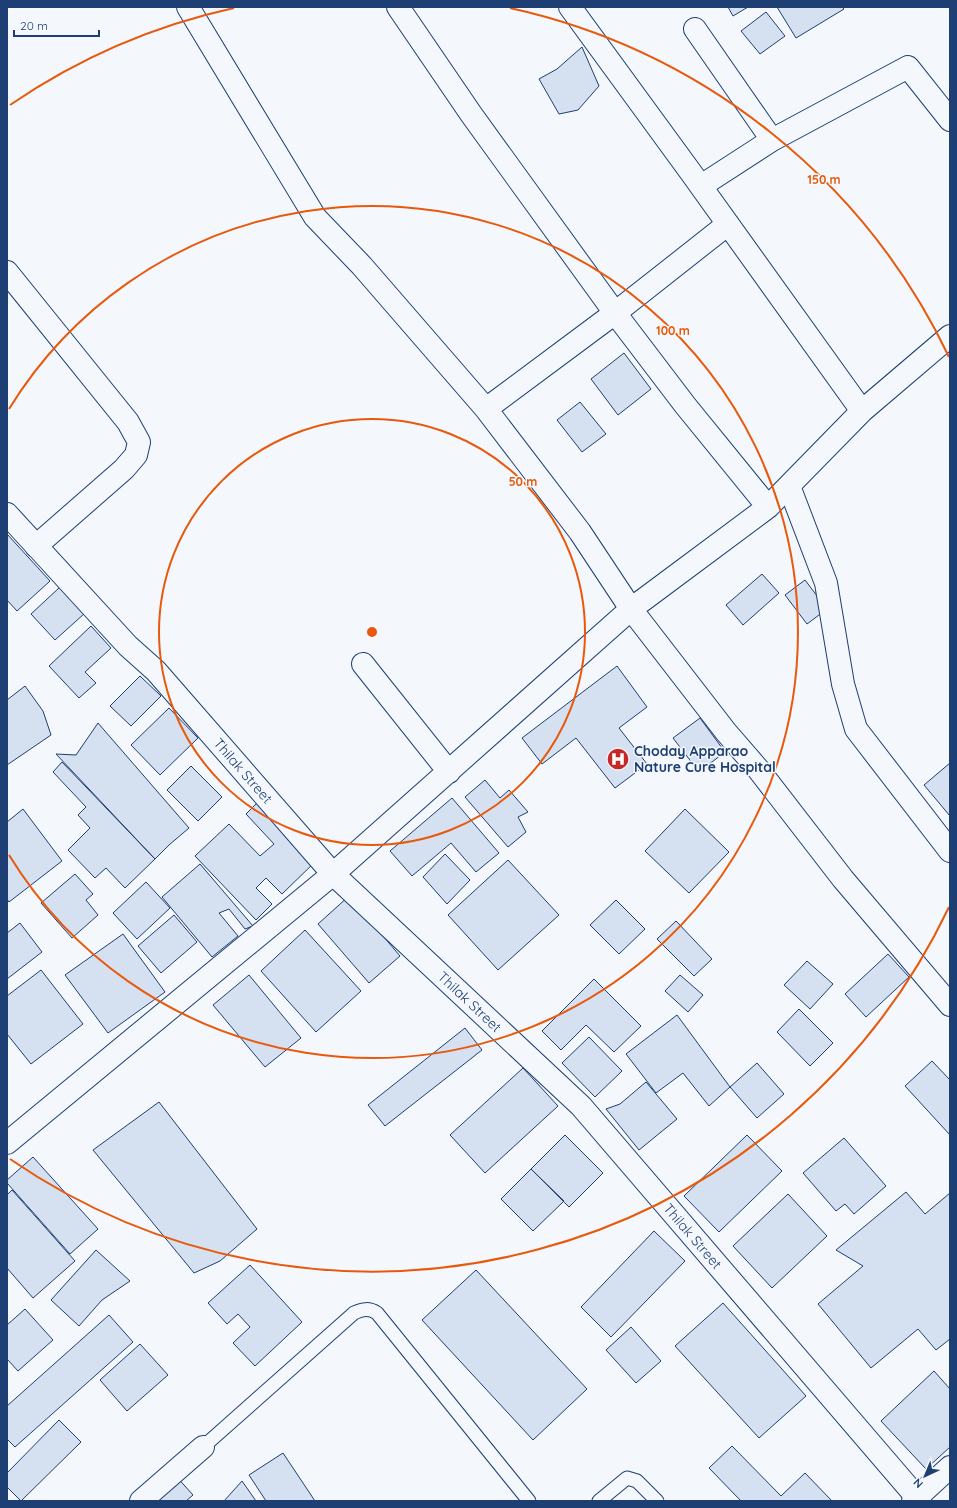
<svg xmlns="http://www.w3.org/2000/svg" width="957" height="1508" font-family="Quicksand,sans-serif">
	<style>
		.building { fill: #d5e0f0; stroke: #1d3f73 }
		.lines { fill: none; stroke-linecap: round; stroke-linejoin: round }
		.service-casing { stroke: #1d3f73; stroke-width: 15 }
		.minor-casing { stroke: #1d3f73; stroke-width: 24 }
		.tertiary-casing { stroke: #1d3f73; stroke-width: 24 }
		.secondary-casing { stroke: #1d3f73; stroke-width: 24 }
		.service { stroke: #f4f7fb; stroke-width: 13 }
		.minor { stroke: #f4f7fb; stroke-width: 22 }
		.tertiary { stroke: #f4f7fb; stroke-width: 22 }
		.secondary { stroke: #f4f7fb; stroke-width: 22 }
		.ring { fill: none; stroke: #e8590c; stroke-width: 2 }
		.labels { text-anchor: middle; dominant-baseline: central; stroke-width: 3; stroke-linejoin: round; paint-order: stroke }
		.poi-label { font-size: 14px; font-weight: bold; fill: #1d3f73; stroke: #f4f7fb; text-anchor: start }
		.street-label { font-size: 14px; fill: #1d3f73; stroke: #f4f7fb }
		.centre { fill: #e8590c; stroke: #f4f7fb; stroke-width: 2 }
		.ring-label { font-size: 12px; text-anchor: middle; font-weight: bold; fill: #e8590c; stroke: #f4f7fb; stroke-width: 3; stroke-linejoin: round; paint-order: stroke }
	</style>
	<rect width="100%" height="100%" fill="#f4f7fb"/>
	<path class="building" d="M728,7H748L733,16Z
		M777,7H842L844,9L796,38Z
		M766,12L785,36L760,54L741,31Z
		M582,47L599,86L578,110L559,114L539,79L557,69Z
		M624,353L651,389L618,415L591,379Z
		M580,402L606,434L582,452L557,420Z
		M7,534L50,581L17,611L7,600Z
		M762,574L779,593L743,625L726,605Z
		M805,580L827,609L807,624L785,595Z
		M60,587L85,613L55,640L31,614Z
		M91,626L111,648L85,672L96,683L79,698L49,666Z
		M617,666L647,707L619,728L647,764L615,788L576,738L542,764L522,738Z
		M140,676L161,696L131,726L110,706Z
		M25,686L43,711L51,735L7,765V700Z
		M169,708L198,738L160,775L131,745Z
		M700,718L725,752L699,772L673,738Z
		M98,723L189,828L169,845L155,859L56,754L76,755Z
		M62,762L155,859L125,888L106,868L95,878L68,850L90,828L78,815L86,807L53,772Z
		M950,763V816L924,785Z
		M191,766L222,797L198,821L167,790Z
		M485,780L500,798L509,790L528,812L518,817L526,832L508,847L465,797Z
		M452,798L499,853L476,872L451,843L412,876L390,851Z
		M259,801L316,861L282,894L266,878L256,888L272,904L256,920L195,856L229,824L260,856L274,844L246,814Z
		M23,809L62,861L9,902L7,899V822Z
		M685,809L729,852L689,893L645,851Z
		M445,854L470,880L447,904L423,877Z
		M508,860L559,915L498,970L448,915Z
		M200,864L253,926L245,929L229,909L219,913L238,936L212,957L162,897Z
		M75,874L93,894L86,900L98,915L72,938L41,903Z
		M146,882L170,908L137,939L113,913Z
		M349,896L400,956L369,983L318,924Z
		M616,900L645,929L619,954L590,925Z
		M174,915L197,942L161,973L138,946Z
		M676,921L712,959L694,976L657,939Z
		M20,923L42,952L7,979V933Z
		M305,930L361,991L316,1032L261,971Z
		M123,934L165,992L108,1033L65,975Z
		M888,954L909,977L866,1017L845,994Z
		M807,961L833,984L810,1009L784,985Z
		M41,970L83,1024L31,1064L7,1034V996Z
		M249,975L301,1038L265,1067L213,1005Z
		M680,975L703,995L688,1012L665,991Z
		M594,979L641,1026L614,1052L586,1025L561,1050L542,1031Z
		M799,1009L833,1043L810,1066L777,1032Z
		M677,1015L730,1087L709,1106L683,1073L656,1093L626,1054Z
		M465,1028L482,1050L385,1126L368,1105Z
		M589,1037L622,1071L595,1097L562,1063Z
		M932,1061L950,1080V1135L905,1086Z
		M757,1063L784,1094L757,1118L730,1087Z
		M523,1068L558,1106L485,1173L450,1135Z
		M646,1082L677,1119L639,1150L606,1109L620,1104Z
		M159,1102L257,1229L220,1261L194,1273L93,1150Z
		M565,1135L603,1173L569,1207L531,1169Z
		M747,1135L782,1171L719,1232L684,1196Z
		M844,1138L886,1186L854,1214L845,1204L836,1211L803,1173Z
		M33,1157L98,1229L70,1254L7,1183V1180Z
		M531,1169L564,1201L533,1231L501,1199Z
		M12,1190L75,1261L33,1298L7,1268V1195Z
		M906,1192L925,1214L950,1193V1339L936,1350L918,1329L871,1368L818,1304L863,1266L836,1250Z
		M788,1194L827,1236L772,1288L733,1246Z
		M654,1231L685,1261L611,1337L581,1307Z
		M96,1250L130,1281L102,1300L79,1326L51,1300Z
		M250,1265L302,1322L255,1366L233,1343L250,1327L238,1314L227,1324L208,1303Z
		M476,1270L587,1389L533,1440L422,1320Z
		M723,1303L806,1396L759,1438L675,1346Z
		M25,1309L53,1340L18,1371L7,1359V1325Z
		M109,1315L133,1342L15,1447L7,1439V1406Z
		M631,1327L661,1361L636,1383L606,1350Z
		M140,1344L168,1375L127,1411L100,1380Z
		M934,1371L950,1389V1447L926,1469L881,1421Z
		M59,1420L81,1442L21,1501L7,1487V1473Z
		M732,1446L781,1496L805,1473L832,1501H741L709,1468Z
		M283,1453L315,1501H266L249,1475Z
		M175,1475L193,1495L186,1501H147Z
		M242,1481L256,1501H224Z"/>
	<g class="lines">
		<g class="service-casing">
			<path id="service" d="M203,1447L354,1313C363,1309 369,1308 377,1313L529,1501
				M599,1501L627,1478L637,1481L657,1501"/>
		</g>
		<g class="minor-casing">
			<path id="minor" d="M188,7L315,217L362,266L486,409L580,532L631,609L726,732L758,769L843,879L950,1005
				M398,7L471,114L615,313L685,405L768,507
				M570,7L692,174L862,411
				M695,29L772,140
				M701,186L772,140L908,67L950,120
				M7,272L128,422L139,442L136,455L124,469L36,546
				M486,409L615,313L728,224
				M789,486L826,583L843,684L856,729L950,851
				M363,664L449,772
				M7,1143L333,874L631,609L768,507L862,411L950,336
				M141,1501L203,1447"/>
		</g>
		<g class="tertiary-casing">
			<g id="tertiary">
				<path id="s1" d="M7,514L128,646L156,671L333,874L581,1106L920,1501"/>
			</g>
		</g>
		<g class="secondary-casing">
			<path id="secondary" d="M913,1501L950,1467"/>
		</g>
		<use href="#service" class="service"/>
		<use href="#minor" class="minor"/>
		<use href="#tertiary" class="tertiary"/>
		<use href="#secondary" class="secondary"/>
	</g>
	<g class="ring">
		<circle cx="372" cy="632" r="213"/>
		<path d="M9 409A426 426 0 1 1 9 855"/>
		<path d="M949 907A639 639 0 0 1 10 1159M10 105A639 639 0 0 1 234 8M510 8A639 639 0 0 1 949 357"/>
	</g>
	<defs>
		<g id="hospital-disc" transform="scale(1.15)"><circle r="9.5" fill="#c62828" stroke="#f4f7fb"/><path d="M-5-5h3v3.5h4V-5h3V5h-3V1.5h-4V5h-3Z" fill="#fff"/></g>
	</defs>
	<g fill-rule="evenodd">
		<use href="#hospital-disc" x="618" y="759"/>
	</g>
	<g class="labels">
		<g class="poi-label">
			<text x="634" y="751">Choday Apparao<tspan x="634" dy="16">Nature Cure Hospital</tspan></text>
		</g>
		<g class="street-label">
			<text stroke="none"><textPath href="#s1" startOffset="349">Thilak Street</textPath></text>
			<text stroke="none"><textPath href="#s1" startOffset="673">Thilak Street</textPath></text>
			<text stroke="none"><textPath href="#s1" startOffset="997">Thilak Street</textPath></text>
		</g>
	</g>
	<circle cx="372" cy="632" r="6" class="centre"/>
	<g class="ring-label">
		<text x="824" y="184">150 m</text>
		<text x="673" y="335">100 m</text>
		<text x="523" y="486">50 m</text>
	</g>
	<rect width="957" height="1508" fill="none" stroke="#1d3f73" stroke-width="16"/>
	<g transform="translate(925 1476) rotate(224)" stroke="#f4f7fb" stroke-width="3" paint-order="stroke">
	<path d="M0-3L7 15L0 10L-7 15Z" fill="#1d3f73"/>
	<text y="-6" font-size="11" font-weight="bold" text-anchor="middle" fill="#1d3f73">N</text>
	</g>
	<path d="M14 30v6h85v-6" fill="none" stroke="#1d3f73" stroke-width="2"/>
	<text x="20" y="30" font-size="12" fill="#1d3f73" stroke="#f4f7fb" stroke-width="3" paint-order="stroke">20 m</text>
</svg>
